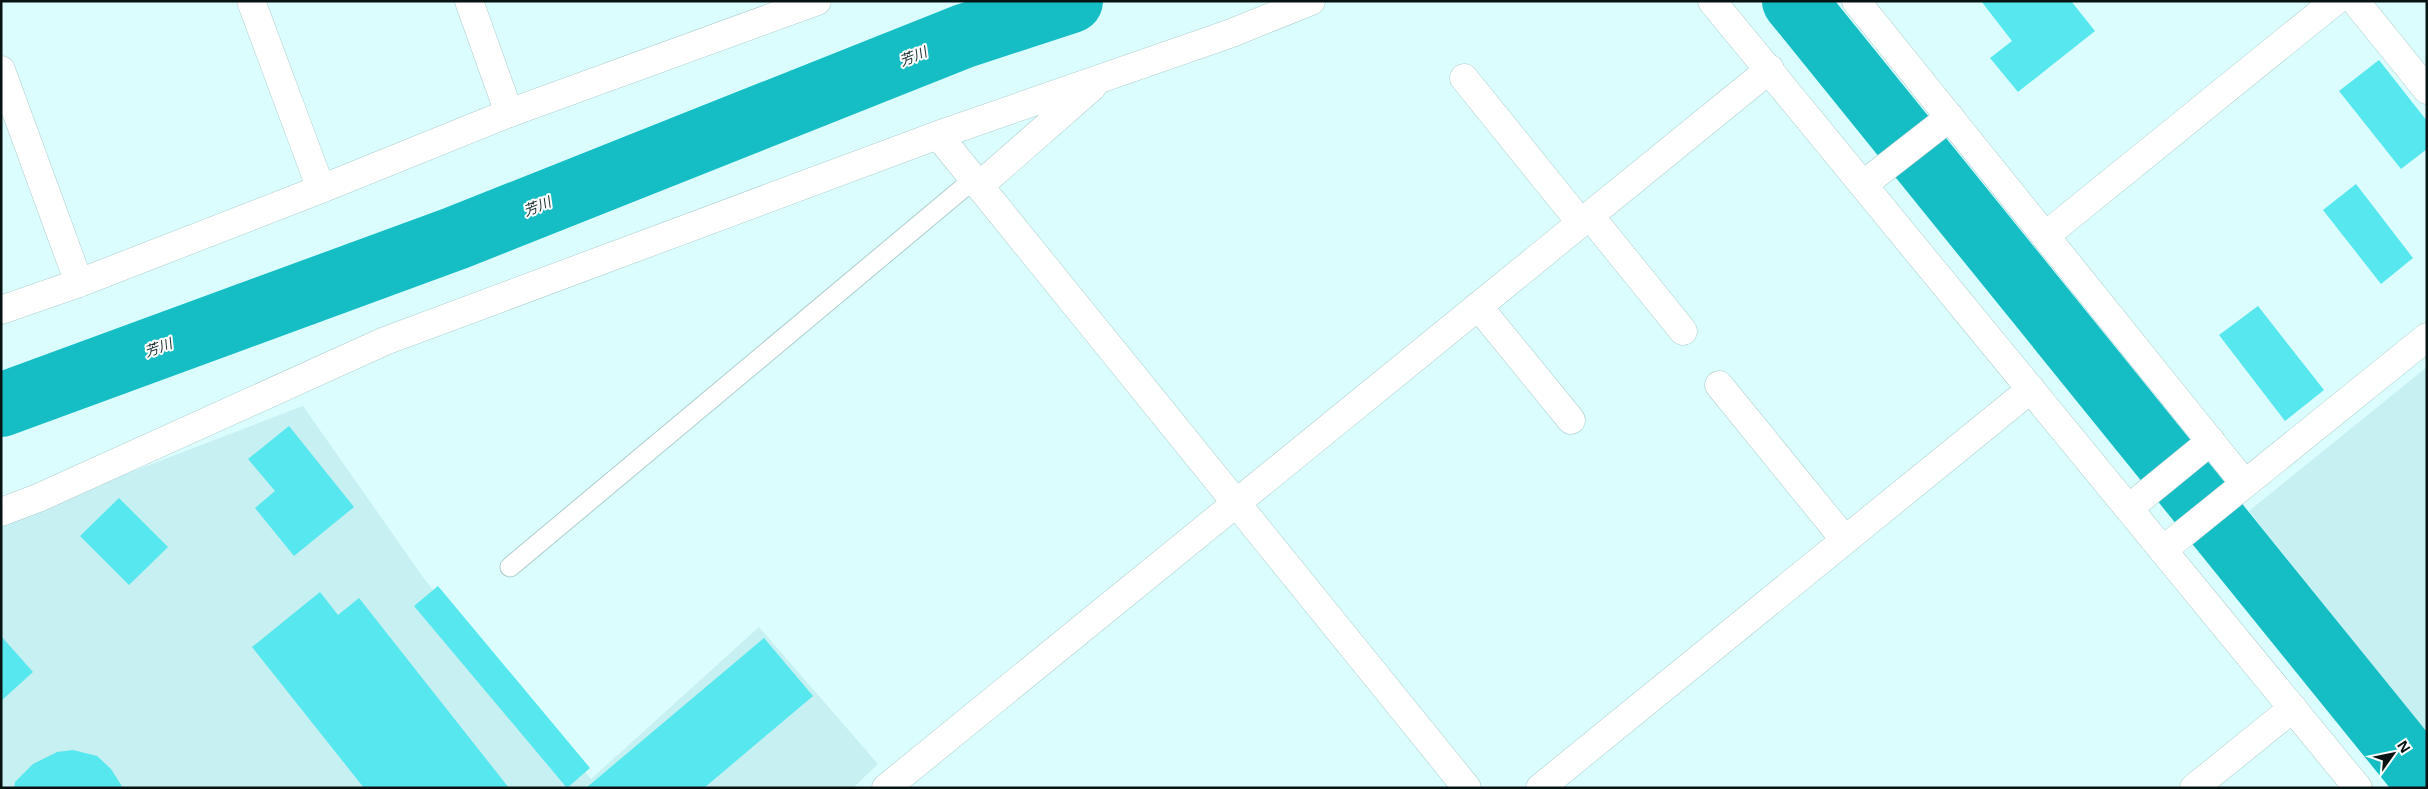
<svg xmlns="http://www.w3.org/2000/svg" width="2428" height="789" font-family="'Noto Sans','Noto Sans JP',sans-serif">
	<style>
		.built { fill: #c6f0f1 }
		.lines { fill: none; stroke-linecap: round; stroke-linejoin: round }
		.river { stroke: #15bec5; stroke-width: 64 }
		.building { fill: #57e7ee }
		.lane-casing { stroke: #adcdce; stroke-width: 21 }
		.street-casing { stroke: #adcdce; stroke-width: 29 }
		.secondary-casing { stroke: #adcdce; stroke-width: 29 }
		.lane { stroke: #fff; stroke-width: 19 }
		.street { stroke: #fff; stroke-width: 28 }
		.secondary { stroke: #fff; stroke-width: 28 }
		.labels { text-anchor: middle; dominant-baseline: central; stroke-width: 4; stroke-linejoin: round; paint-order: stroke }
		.water-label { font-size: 14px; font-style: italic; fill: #193133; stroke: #fff }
	</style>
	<rect width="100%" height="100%" fill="#dcfdfe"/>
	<path class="built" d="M2427,367V733L2249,511Z
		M303,406L425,580L591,779L759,627L878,764L853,788H1V522Z"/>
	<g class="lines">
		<path class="river" d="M1794,1L2427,783
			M1,405L456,238L964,36L1071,1"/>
	</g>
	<path class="building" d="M1981,1H2071L2095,31L2018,92L1990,58L2012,41Z
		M2379,60L2427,121V149L2401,169L2339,91Z
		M2356,184L2413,258L2381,284L2323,210Z
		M2258,306L2324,390L2285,421L2219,335Z
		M289,426L354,507L294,556L255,508L275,491L248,459Z
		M119,498L168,547L129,585L80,536Z
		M438,586L590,768L567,788L414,606Z
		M320,592L338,615L359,598L509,788H364L252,647Z
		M1,636L33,672L1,701Z
		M764,638L813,696L704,788H586Z
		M73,750L97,756L111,769L123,788H14L15,782L33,764L57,752Z"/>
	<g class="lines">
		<g class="lane-casing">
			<path id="lane" d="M510,567L974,179"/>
		</g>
		<g class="street-casing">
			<path id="street" d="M251,1L321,189
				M469,1L509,113
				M1856,1L2245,484
				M2355,1L2427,90
				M1,70L79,283
				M1464,78L1581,223
				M938,135L1467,788
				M1864,184L1950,117
				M979,186L1092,87
				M1590,216L1683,331
				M2045,236L2335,1
				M1478,306L1571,420
				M1719,385L1845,540
				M2129,508L2211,441
				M1,512L38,498L385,341L938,135L1229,34L1311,1
				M2163,550L2427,337
				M886,788L1770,69
				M1540,788L2031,389
				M2194,788L2293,708"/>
		</g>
		<g class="secondary-casing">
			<path id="secondary" d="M1712,1L2358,788
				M1,310L79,283L321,189L509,113L817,1"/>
		</g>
		<use href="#lane" class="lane"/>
		<use href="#street" class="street"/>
		<use href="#secondary" class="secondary"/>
	</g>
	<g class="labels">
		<g class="water-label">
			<text transform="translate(913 56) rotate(-22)">芳川</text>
			<text transform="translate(537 206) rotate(-22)">芳川</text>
			<text transform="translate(158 347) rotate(-20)">芳川</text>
		</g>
	</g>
	<rect width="2428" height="789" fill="none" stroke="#081314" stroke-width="5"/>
	<g transform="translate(2393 754) rotate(57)" stroke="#ffffff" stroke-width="4" paint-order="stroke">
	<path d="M0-4L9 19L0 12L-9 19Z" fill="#081314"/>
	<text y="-8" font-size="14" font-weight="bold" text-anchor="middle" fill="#081314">N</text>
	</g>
</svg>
